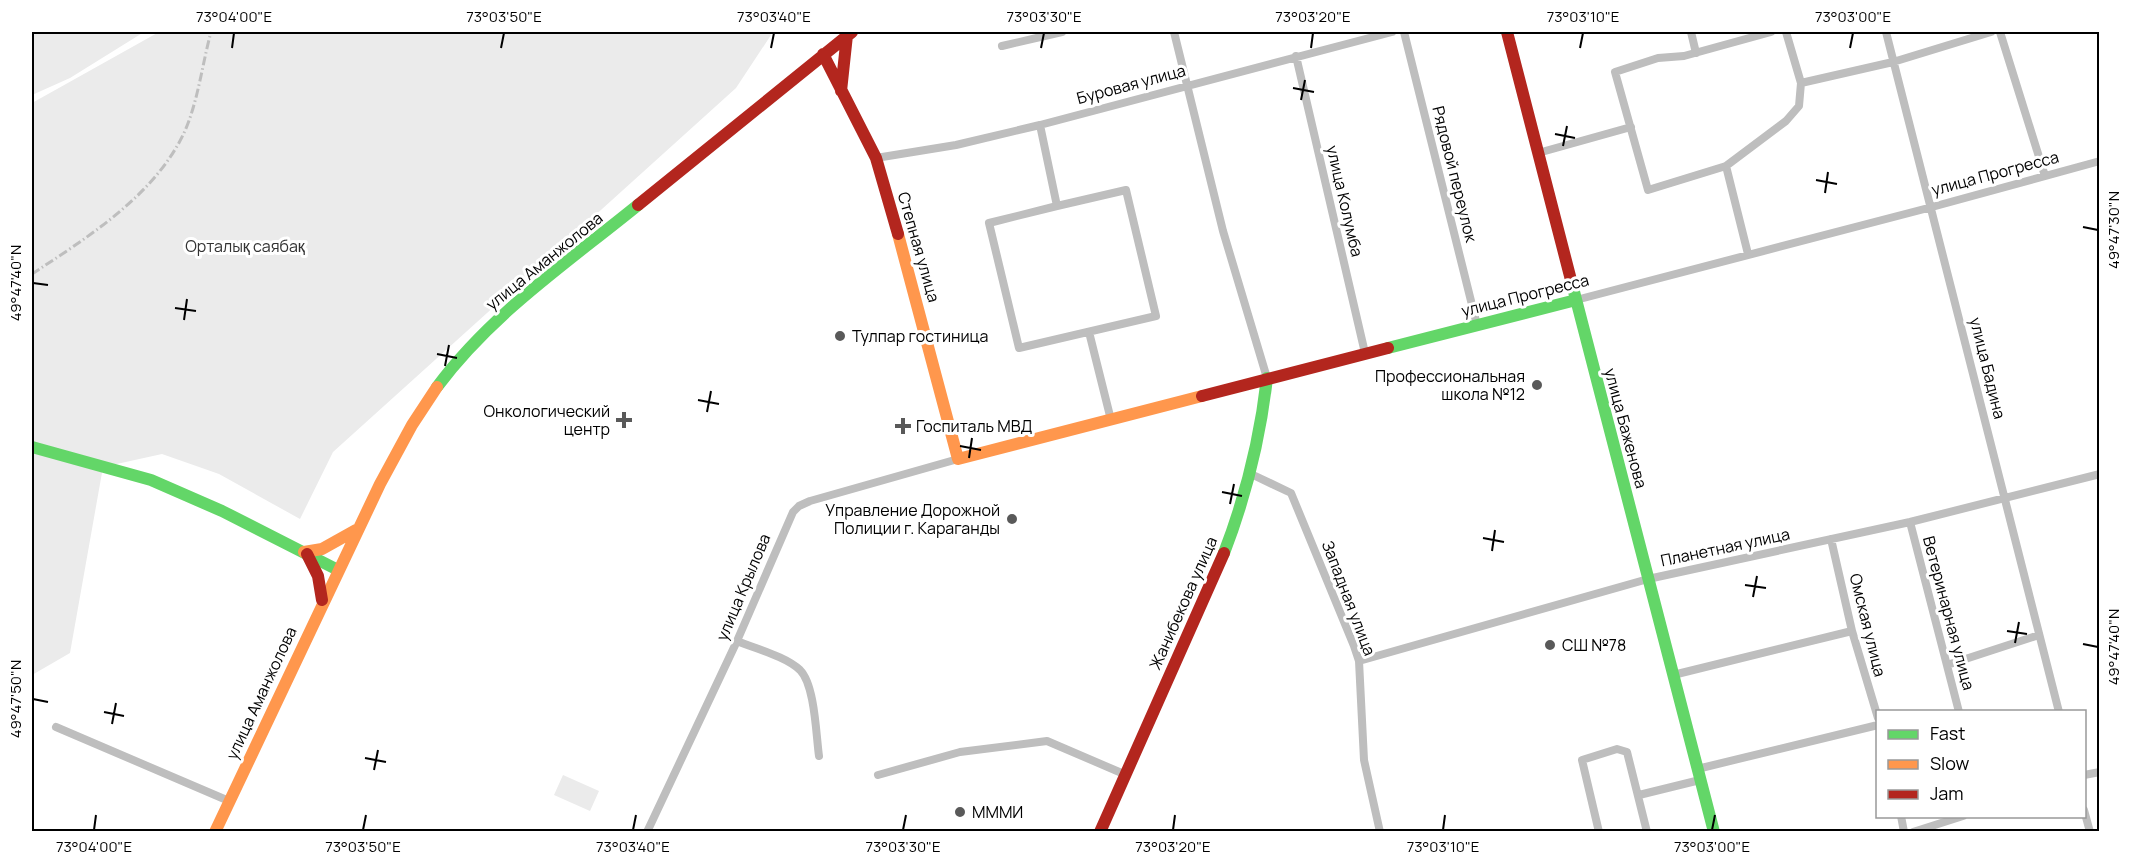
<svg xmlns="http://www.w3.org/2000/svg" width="2131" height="863" font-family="Manrope,sans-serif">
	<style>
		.green { fill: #ebebeb }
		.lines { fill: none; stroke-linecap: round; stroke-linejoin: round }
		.street { stroke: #bebebe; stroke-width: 8 }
		.fast { stroke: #63d668; stroke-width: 12 }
		.slow { stroke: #ff974d; stroke-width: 12 }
		.jam { stroke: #b3261e; stroke-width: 12 }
		.rail { stroke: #bebebe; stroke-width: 3; stroke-dasharray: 9 3 1.5 3; stroke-linecap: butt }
		.ticks { fill: none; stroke: #000; stroke-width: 2 }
		.poi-dot { fill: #595959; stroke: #fff; stroke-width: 2 }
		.labels { text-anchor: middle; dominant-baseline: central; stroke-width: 6; stroke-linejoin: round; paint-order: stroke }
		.street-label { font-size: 16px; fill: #000; stroke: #fff }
		.park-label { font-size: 16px; fill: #323232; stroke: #fff }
		.poi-label { font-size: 16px; fill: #000; stroke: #fff; text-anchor: start }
		.neatline { fill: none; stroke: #000; stroke-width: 2 }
		.ticks-label { font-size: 15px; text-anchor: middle; fill: #000 }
	</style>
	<rect width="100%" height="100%" fill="#fff"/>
	<path class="green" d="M32,32H144L70,78L32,95Z
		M159,32H769L771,35L736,88L333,452L300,519L219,474L162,454L103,467L70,653L32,675V103Z
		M563,775L599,791L590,811L554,795Z"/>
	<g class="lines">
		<path class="street" d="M1174,32L1223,231L1267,378
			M1404,32L1477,325
			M1691,32L1696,53
			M1771,32L1684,56L1658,58L1615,72L1648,190L1726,166L1786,121L1799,106L1801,83L1786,32
			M1886,32L2059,712
			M2000,32L2045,176
			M1002,46L1062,32
			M1296,56L1365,353
			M1801,83L1893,62L1991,32
			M1040,125L1057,206L989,223L1019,348L1156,316L1126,190L1057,206
			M1538,153L1631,127
			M876,158L956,145L1040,125L1392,32
			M1726,166L1748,254
			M1576,300L1932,207L2100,161
			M1089,332L1111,420
			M1251,474L1291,493L1354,646L1359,661L1364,760L1380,832
			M1910,522L1959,712
			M1831,539L1852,631L1878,718
			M737,641C756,649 785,656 800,670C815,685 816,735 819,756
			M1359,661L1648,579L1910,522L2100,474
			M1947,665L2039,635
			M1673,675L1852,631
			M56,727L229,801
			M1697,769L1878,725
			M878,775L960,752L1047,741L1124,774
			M2084,775L2100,772
			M1639,795L1700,780
			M2084,810L2090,832
			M1901,816L1904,832
			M647,832L737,641L793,512L799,506L810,501L958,459
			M1599,832L1582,760L1617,749L1627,752L1647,832
			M1913,832L1963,816"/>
		<path class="fast" d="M1571,280L1714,832
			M1388,348L1576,300
			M437,387C491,314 568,262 638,205
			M32,447L151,480L222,511L338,570
			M1224,553C1246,496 1260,439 1267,378"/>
		<path class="slow" d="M898,234L958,459L1202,396
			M304,552L322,549L356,530
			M215,832L380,484L412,425L437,387"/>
		<path class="jam" d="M1507,32L1571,280
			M823,54L876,158L898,234
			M841,91L847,35
			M638,205L852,32
			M1202,396L1388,348
			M307,554L318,576L322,600
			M1100,832L1224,553"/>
		<path class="rail" d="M32,274C88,237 154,196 184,133C198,102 202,65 211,32"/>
	</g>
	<path class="ticks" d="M232,48L234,33M501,48L504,33M771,48L774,33M1041,48L1044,33M1311,48L1313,33M1580,48L1583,33M1850,48L1853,33M1293,88L1314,92M1301,100L1305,80M1555,134L1575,138M1563,146L1567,126M1816,180L1837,184M1825,193L1828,172M2083,227L2098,230M33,283L48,285M175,308L196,311M184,320L187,299M437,354L457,358M445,366L449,345M698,400L719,404M707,412L711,391M960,446L981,450M969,458L972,438M1222,492L1242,496M1230,504L1234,484M1483,538L1504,542M1492,551L1495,530M1745,585L1766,588M1753,597L1757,576M2007,631L2027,634M2015,643L2019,622M2083,644L2098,647M33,699L48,702M104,712L124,716M112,724L116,703M365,758L386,762M374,770L378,750M94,830L96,815M363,830L366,815M633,830L636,815M903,830L906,815M1173,830L1175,815M1443,830L1445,815M1712,830L1715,815"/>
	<g class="poi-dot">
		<circle cx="840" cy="336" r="6"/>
		<circle cx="1537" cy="385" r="6"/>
		<path d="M621 411h6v6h6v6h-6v6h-6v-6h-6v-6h6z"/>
		<path d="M900 417h6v6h6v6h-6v6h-6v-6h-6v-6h6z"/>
		<circle cx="1012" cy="519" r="6"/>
		<circle cx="1550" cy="645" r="6"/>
		<circle cx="960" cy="812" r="6"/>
	</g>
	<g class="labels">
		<g class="street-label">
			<text transform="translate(1131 84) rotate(-15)">Буровая улица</text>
			<text transform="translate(1995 173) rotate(-15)">улица Прогресса</text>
			<text transform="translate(1455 174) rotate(76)">Рядовой переулок</text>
			<text transform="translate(1345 201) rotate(77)">улица Колумба</text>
			<text transform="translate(919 247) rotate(74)">Степная улица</text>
			<text transform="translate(544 261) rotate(-39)">улица Аманжолова</text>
			<text transform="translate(1525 295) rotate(-14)">улица Прогресса</text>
			<text transform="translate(1988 368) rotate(76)">улица Бадина</text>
			<text transform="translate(1626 428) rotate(75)">улица Баженова</text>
			<text transform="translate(1725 547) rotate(-12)">Планетная улица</text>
			<text transform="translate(743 587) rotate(-67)">улица Крылова</text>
			<text transform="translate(1349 598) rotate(69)">Западная улица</text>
			<text transform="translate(1183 603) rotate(-66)">Жанибекова улица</text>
			<text transform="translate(1949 613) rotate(75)">Ветеринарная улица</text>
			<text transform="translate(1868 625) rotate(76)">Омская улица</text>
			<text transform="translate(261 693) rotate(-65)">улица Аманжолова</text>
		</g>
		<g class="park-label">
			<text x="245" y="246">Орталық саябақ</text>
		</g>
		<g class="poi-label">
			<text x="852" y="336">Тулпар гостиница</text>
			<text x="1525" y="376" text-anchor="end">Профессиональная<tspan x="1525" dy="18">школа №12</tspan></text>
			<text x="610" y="411" text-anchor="end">Онкологический<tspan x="610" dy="18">центр</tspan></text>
			<text x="916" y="426">Госпиталь МВД</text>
			<text x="1000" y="510" text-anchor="end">Управление Дорожной<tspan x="1000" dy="18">Полиции г. Караганды</tspan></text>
			<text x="1562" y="645">СШ №78</text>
			<text x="972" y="812">МММИ</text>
		</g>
	</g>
	<rect width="2131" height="863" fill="none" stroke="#ffffff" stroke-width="66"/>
	<rect x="1876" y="710" width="210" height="108" fill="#ffffff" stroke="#999999" stroke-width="1.5"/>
	<rect x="1888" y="730" width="30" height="9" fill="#63d668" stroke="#999999" stroke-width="1.5"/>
	<text x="1930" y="740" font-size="18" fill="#000000">Fast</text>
	<rect x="1888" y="760" width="30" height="9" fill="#ff974d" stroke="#999999" stroke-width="1.5"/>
	<text x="1930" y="770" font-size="18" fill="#000000">Slow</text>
	<rect x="1888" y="790" width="30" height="9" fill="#b3261e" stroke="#999999" stroke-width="1.5"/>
	<text x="1930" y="800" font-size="18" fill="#000000">Jam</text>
	<rect x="33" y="33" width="2065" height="797" class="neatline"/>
	<g class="ticks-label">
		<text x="234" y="22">73°04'00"E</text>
		<text x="504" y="22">73°03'50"E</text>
		<text x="774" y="22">73°03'40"E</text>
		<text x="1044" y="22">73°03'30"E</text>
		<text x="1313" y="22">73°03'20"E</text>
		<text x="1583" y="22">73°03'10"E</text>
		<text x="1853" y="22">73°03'00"E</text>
		<text transform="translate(2114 230) rotate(-90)" y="5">49°47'30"N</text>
		<text transform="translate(16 283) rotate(-90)" y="5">49°47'40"N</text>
		<text transform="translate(2114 647) rotate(-90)" y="5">49°47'40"N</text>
		<text transform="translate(16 699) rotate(-90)" y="5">49°47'50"N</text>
		<text x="94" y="852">73°04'00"E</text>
		<text x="363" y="852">73°03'50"E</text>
		<text x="633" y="852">73°03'40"E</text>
		<text x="903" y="852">73°03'30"E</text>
		<text x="1173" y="852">73°03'20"E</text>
		<text x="1443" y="852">73°03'10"E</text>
		<text x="1712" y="852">73°03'00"E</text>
	</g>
</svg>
